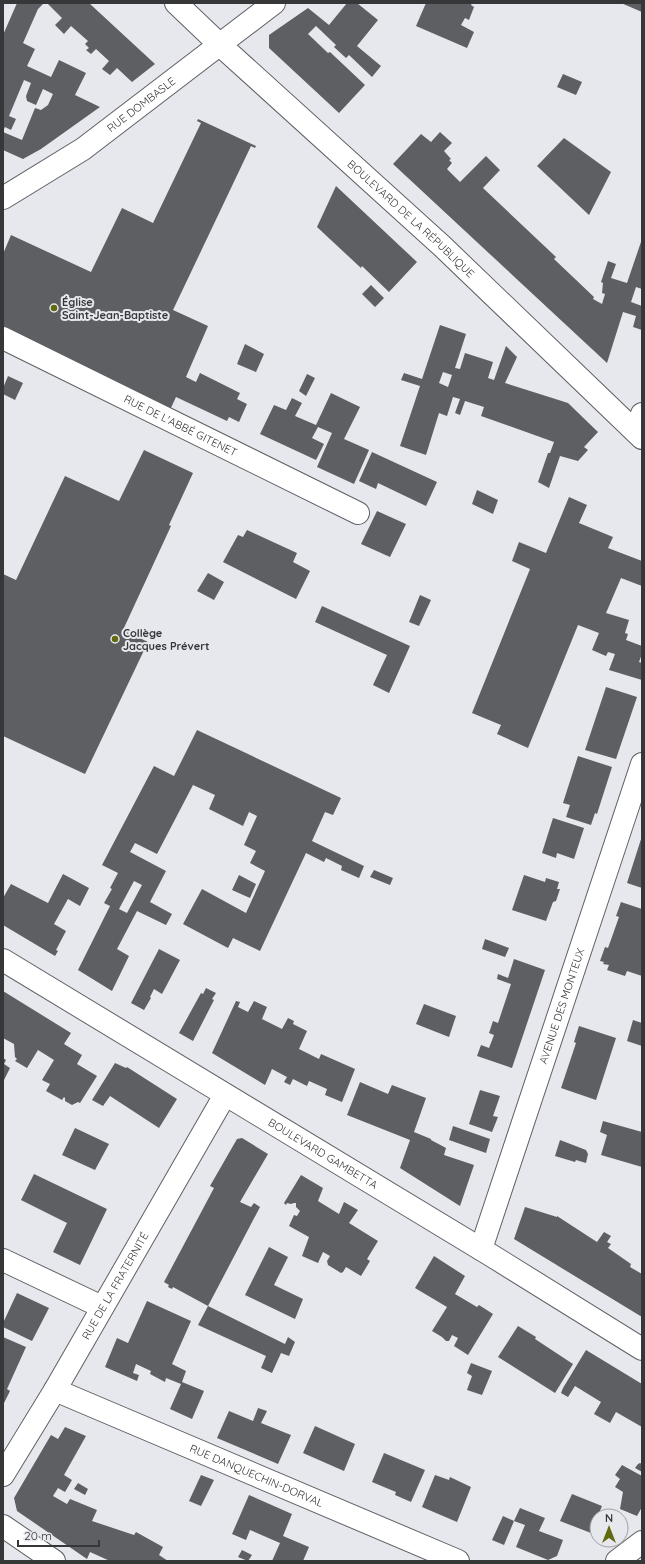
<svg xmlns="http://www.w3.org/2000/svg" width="645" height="1564" font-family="Quicksand,sans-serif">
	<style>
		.building { fill: #5d5f63; fill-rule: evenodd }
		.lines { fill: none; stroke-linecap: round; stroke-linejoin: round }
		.street-casing { stroke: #5e6064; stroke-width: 24 }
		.secondary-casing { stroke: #5e6064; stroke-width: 24 }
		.street { stroke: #fff; stroke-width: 22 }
		.secondary { stroke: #fff; stroke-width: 22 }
		.poi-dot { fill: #616a0e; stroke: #e6e8ed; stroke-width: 1.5 }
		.labels { text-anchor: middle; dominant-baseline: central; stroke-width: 4; stroke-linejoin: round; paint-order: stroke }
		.street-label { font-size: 11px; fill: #363739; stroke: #e6e8ed }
		.poi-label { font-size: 11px; font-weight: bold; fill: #363739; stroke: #e6e8ed; text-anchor: start }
	</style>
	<rect width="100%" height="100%" fill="#e6e8ed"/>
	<path class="building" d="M17,3H44L38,9L23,43L35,49L27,66L51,77L59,60L86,73L75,95L100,107L41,149L23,159L3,150V132L22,140L35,108L41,110L48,105L53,94L43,89L36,105L27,101L26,96L31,83L24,80L9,116L16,119L11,130L5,127L3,131V35Z
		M47,3H89L155,64L132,82L117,68L110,75L102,69L109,61L96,49L91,54L86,50L89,48L85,44L88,41L71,26L64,34L55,25L62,18Z
		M347,3H357L378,20L357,46L381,66L372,77L349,55L346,58L334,47L336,45L316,26L308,34L328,53L330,52L365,85L339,113L269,48V35L308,8L329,25Z
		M426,3H472L471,5L474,7L469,20L465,18L461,25L474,32L467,48L416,26Z
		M621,3H642V12Z
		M563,74L582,82L576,95L557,87Z
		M198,119L256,146L255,148L251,146L173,310L208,326L186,377L196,382L200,373L240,393L237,399L247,404L239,422L229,417L227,421L176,397L170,410L3,332V254L11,235L91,272L122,208L153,223L201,123L197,121Z
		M440,132L452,143L444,151L451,159L449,160L452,163L447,169L460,182L486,156L500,170L483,188L556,257L554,259L594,297L593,299L602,304L605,294L602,293L603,283L601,282L608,261L616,264L611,278L627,283L642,239V289L636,287L631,302L642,306V330L633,327L636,316L623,312L607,363L393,164L421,134L431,142Z
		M564,138L611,172L589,215L537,166Z
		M336,186L417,262L389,292L362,266L361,268L317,227Z
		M371,285L384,298L375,307L362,294Z
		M440,325L466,334L455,368L460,369L465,353L493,362L488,378L494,380L506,346L517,357L505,383L568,403L598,432L584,447L588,450L578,461L560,456L549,488L538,482L548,453H550L554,442L481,416L484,407L465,401L460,415L455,413L460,399L453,397L447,416L439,413L426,455L400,446L420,386L401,380L404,373L422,379ZM443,372L452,375L448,387L439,383Z
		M245,344L264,354L256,372L237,364Z
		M307,374L315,378L306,396L299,391Z
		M8,376L23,383L15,400L3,394V388Z
		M331,393L360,407L344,439L369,450L354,484L317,467L332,433L318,427L312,438L324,444L316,460L260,434L274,405L286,410L292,398L302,403L295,416L316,425Z
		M144,450L193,473L169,525L171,526L123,630L148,642L85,774L3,736V574L16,580L65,476L119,501Z
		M372,452L437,482L426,506L378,483L376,489L359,481Z
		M477,490L498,500L493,514L472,504Z
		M569,497L587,505L579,523L613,537L608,548L642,561V586L621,578L606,613L629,620L625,633L628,634L626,640L642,646V654L639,662L642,663V680L609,670L615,654L608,652L606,656L592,650L599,633L578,625L528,748L497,734L501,725L472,713L530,569L512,561L519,542L546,553Z
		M377,511L406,524L390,557L361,544Z
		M247,530L297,553L293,562L310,571L296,599L223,562L238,535L243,537Z
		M208,573L224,582L214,600L197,591Z
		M420,595L431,600L419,626L409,622Z
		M322,606L410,646L389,693L373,685L387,655L315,622Z
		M606,687L637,697L616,759L585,750Z
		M197,730L341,798L333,815L325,812L312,841L364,866L359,878L341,870L342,866L326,858L324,862L306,853L260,951L233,938L228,948L183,924L202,889L246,913L265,871L250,863L256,851L244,845L257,816L249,812L243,826L209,809L215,795L193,785L157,854L135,843L130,852L166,871L150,902L172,914L166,925L137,911L117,949L129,956L112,991L78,970L110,906L104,903L112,889L110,888L118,873L102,865L154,766L174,776ZM134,881L142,885L127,913L119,909Z
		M578,756L612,767L597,814L595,813L591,825L566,817L570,805L563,803Z
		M553,818L584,828L574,859L557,853L556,858L542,853Z
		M642,836V888L627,883Z
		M374,870L393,878L390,885L370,877Z
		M63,874L89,888L80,906L68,899L54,924L66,931L56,950L58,951L55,956L3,925V898L11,884L48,903Z
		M239,875L256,884L250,898L232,890Z
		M524,875L545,882L546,878L559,882L557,889H560L556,901L553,902L546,921L512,910Z
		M621,902L642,909L641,943L642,944V976L627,971L625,976L607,970L609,965L603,964L604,962L600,961L605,947L608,948L613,934L619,917L616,916Z
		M485,939L509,948L505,957L482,949Z
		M159,949L180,960L162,994L154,989L150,997L151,998L144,1010L131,1003Z
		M514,959L545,970L512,1068L477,1056L481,1045L489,1048L494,1035L489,1033L493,1021L498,1023L511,984L497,979L498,974L508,978Z
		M206,988L216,993L212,999L214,1000L193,1041L179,1033L201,993L203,994Z
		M3,991L71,1033L64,1044L82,1055L77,1064L97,1076L80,1103L78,1102L72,1105L65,1101V1098L64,1097L62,1100L46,1091L50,1084L42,1080L54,1060L38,1050L27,1068L15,1061L17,1059L15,1057L14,1044L3,1038Z
		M236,1001L240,1002L238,1007L248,1012L254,1001L267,1007L262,1019L282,1029L288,1018L294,1021L293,1024L307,1031L299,1049L319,1059L321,1054L355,1069L342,1102L325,1095L327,1089L309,1081L307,1086L293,1079L290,1085L284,1082L287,1077L272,1069L265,1085L212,1053Z
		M424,1004L456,1016L449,1037L416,1024Z
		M633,1020L642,1023V1046L627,1041Z
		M579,1026L616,1038L596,1100L561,1088L576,1043L574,1042Z
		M3,1058L6,1060L4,1064L10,1068L3,1082Z
		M115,1063L126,1068L127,1067L177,1099L159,1128L110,1096L103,1106L92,1100Z
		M360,1082L388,1094L392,1085L426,1098L414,1132L431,1139V1140L446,1148L444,1155L474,1165L460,1206L400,1168L410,1140L347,1115Z
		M480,1090L500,1096L493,1116L498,1117L492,1132L469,1124Z
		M603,1121L642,1132V1167L601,1155L607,1135L600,1132Z
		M453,1126L490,1139L486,1153L449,1140Z
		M75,1128L109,1144L95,1170L62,1155Z
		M242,1138L268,1154L240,1202L251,1207L254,1203L260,1207L208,1306L173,1287L172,1289L168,1287L169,1285L164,1282L214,1188L210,1186L237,1139Z
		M560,1140L586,1150L588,1154L586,1163L576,1160L575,1162L555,1156Z
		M34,1174L107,1209L80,1265L53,1252L67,1223L21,1200Z
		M301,1175L323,1188L318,1201L339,1214L344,1202L358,1210L349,1223L378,1241L367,1259L370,1261L361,1276L346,1267L343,1272L341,1273L328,1265L327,1261L330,1256L323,1252L318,1263L302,1256L309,1237L289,1226L294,1215L297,1216L300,1211L296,1207V1203H294L291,1204L287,1203L286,1205L284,1203Z
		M525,1207L557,1217V1216L597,1242L604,1232L611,1236L607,1242L611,1244L608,1248L631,1264L630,1267L642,1274V1317L514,1239Z
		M269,1247L288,1257L274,1285L303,1299L295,1319L245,1295Z
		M434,1256L465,1276L455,1294L477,1307L479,1305L493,1314L468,1355L454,1346L458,1338L452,1335L449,1341H446L442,1337L432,1331L447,1307L415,1288Z
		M17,1293L49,1308L32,1341L3,1327V1323Z
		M147,1301L191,1321L172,1364L186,1371L182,1382L204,1391L192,1419L170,1409L181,1384L166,1378L165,1382L150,1374L151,1371L136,1364L133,1373L139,1375L137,1381L105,1367L117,1338L128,1343Z
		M208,1306L285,1344L288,1337L295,1342L289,1356L281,1353L272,1373L261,1368L266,1356L198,1325Z
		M518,1326L536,1337L535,1339L573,1364L555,1393L498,1357Z
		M3,1337L26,1347L7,1389L10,1391L3,1405Z
		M586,1350L642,1384V1427L616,1412L610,1423L594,1414L601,1402L575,1386L568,1397L561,1393L563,1388Z
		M471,1363L492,1371L482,1395L467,1390L472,1376L467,1373Z
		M258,1408L267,1411L261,1423L291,1435L278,1464L217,1438L229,1411L253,1421Z
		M315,1426L355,1444L344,1471L303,1453Z
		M65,1427L86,1436L64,1475L72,1480L65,1492L58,1488L53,1496L67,1504L70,1499L97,1510L92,1521L134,1535L136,1532L163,1547L159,1555L168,1561H110L90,1552L87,1559L17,1511L14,1498L51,1435L58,1439Z
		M384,1453L425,1470L411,1502L395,1495L396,1492L372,1482Z
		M640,1463L642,1464V1472L635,1468L638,1464Z
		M622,1465L642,1476V1507L637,1516L620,1509L623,1492L615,1487L620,1479L615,1475Z
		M201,1475L214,1480L201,1506L189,1501Z
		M435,1475L449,1480L450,1477L471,1487L457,1522L422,1507Z
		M78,1483L88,1489L85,1495L74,1489Z
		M572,1494L602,1506L591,1533L560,1521Z
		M249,1495L292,1514L283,1536L309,1547L303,1561H272L280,1543L250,1530L246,1540L232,1534Z
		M520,1508L545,1518L539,1531L563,1540L557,1556L548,1560L516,1547L525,1525L514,1521Z
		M503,1516L514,1521L504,1545L492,1540Z
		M242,1550L252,1555L248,1561L238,1557Z"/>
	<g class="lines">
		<g class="street-casing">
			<g id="street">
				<path id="s1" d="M3,198L83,149L274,3"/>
				<path id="s2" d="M3,338L358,513"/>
				<path d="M636,432L642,414"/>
				<path id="s3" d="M3,960L489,1254L642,1349"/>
				<path id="s4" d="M481,1249L642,764"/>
				<path d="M3,1260L102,1307"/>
				<path id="s5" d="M55,1390L458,1561"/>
				<path id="s6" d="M3,1475L55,1390L225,1095"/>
				<path d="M3,1526L54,1561"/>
				<path d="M617,1561L642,1542"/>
			</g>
		</g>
		<g class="secondary-casing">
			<g id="secondary">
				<path id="s7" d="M176,3L219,44L442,246L642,438"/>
			</g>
		</g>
		<use href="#street" class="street"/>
		<use href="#secondary" class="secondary"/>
	</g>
	<g class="poi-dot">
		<circle cx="54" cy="308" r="4"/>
		<circle cx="115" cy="639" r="4"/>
	</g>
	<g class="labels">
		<g class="street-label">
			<text stroke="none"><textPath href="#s1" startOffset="167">RUE DOMBASLE</textPath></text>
			<text stroke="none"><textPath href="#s7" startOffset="319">BOULEVARD DE LA RÉPUBLIQUE</textPath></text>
			<text stroke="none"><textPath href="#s2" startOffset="198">RUE DE L'ABBÉ GITENET</textPath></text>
			<text stroke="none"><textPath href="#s4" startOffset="256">AVENUE DES MONTEUX</textPath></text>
			<text stroke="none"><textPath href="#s3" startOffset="374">BOULEVARD GAMBETTA</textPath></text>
			<text stroke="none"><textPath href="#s6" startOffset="220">RUE DE LA FRATERNITÉ</textPath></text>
			<text stroke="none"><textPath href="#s5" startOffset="219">RUE DANQUECHIN-DORVAL</textPath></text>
		</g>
		<g class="poi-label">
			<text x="62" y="302">Église<tspan x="62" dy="13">Saint-Jean-Baptiste</tspan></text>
			<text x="123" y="633">Collège<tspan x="123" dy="13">Jacques Prévert</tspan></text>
		</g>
	</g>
	<rect width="645" height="1564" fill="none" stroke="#363739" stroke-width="8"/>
	<g transform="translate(609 1528)"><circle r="19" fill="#e6e8ed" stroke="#a0a1a5"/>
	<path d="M0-3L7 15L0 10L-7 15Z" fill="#616a0e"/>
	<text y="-6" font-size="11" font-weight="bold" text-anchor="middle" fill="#363739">N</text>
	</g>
	<path d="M18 1540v6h81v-6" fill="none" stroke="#363739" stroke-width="2"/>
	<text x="24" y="1540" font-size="12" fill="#363739" stroke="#e6e8ed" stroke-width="3" paint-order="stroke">20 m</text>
</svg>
